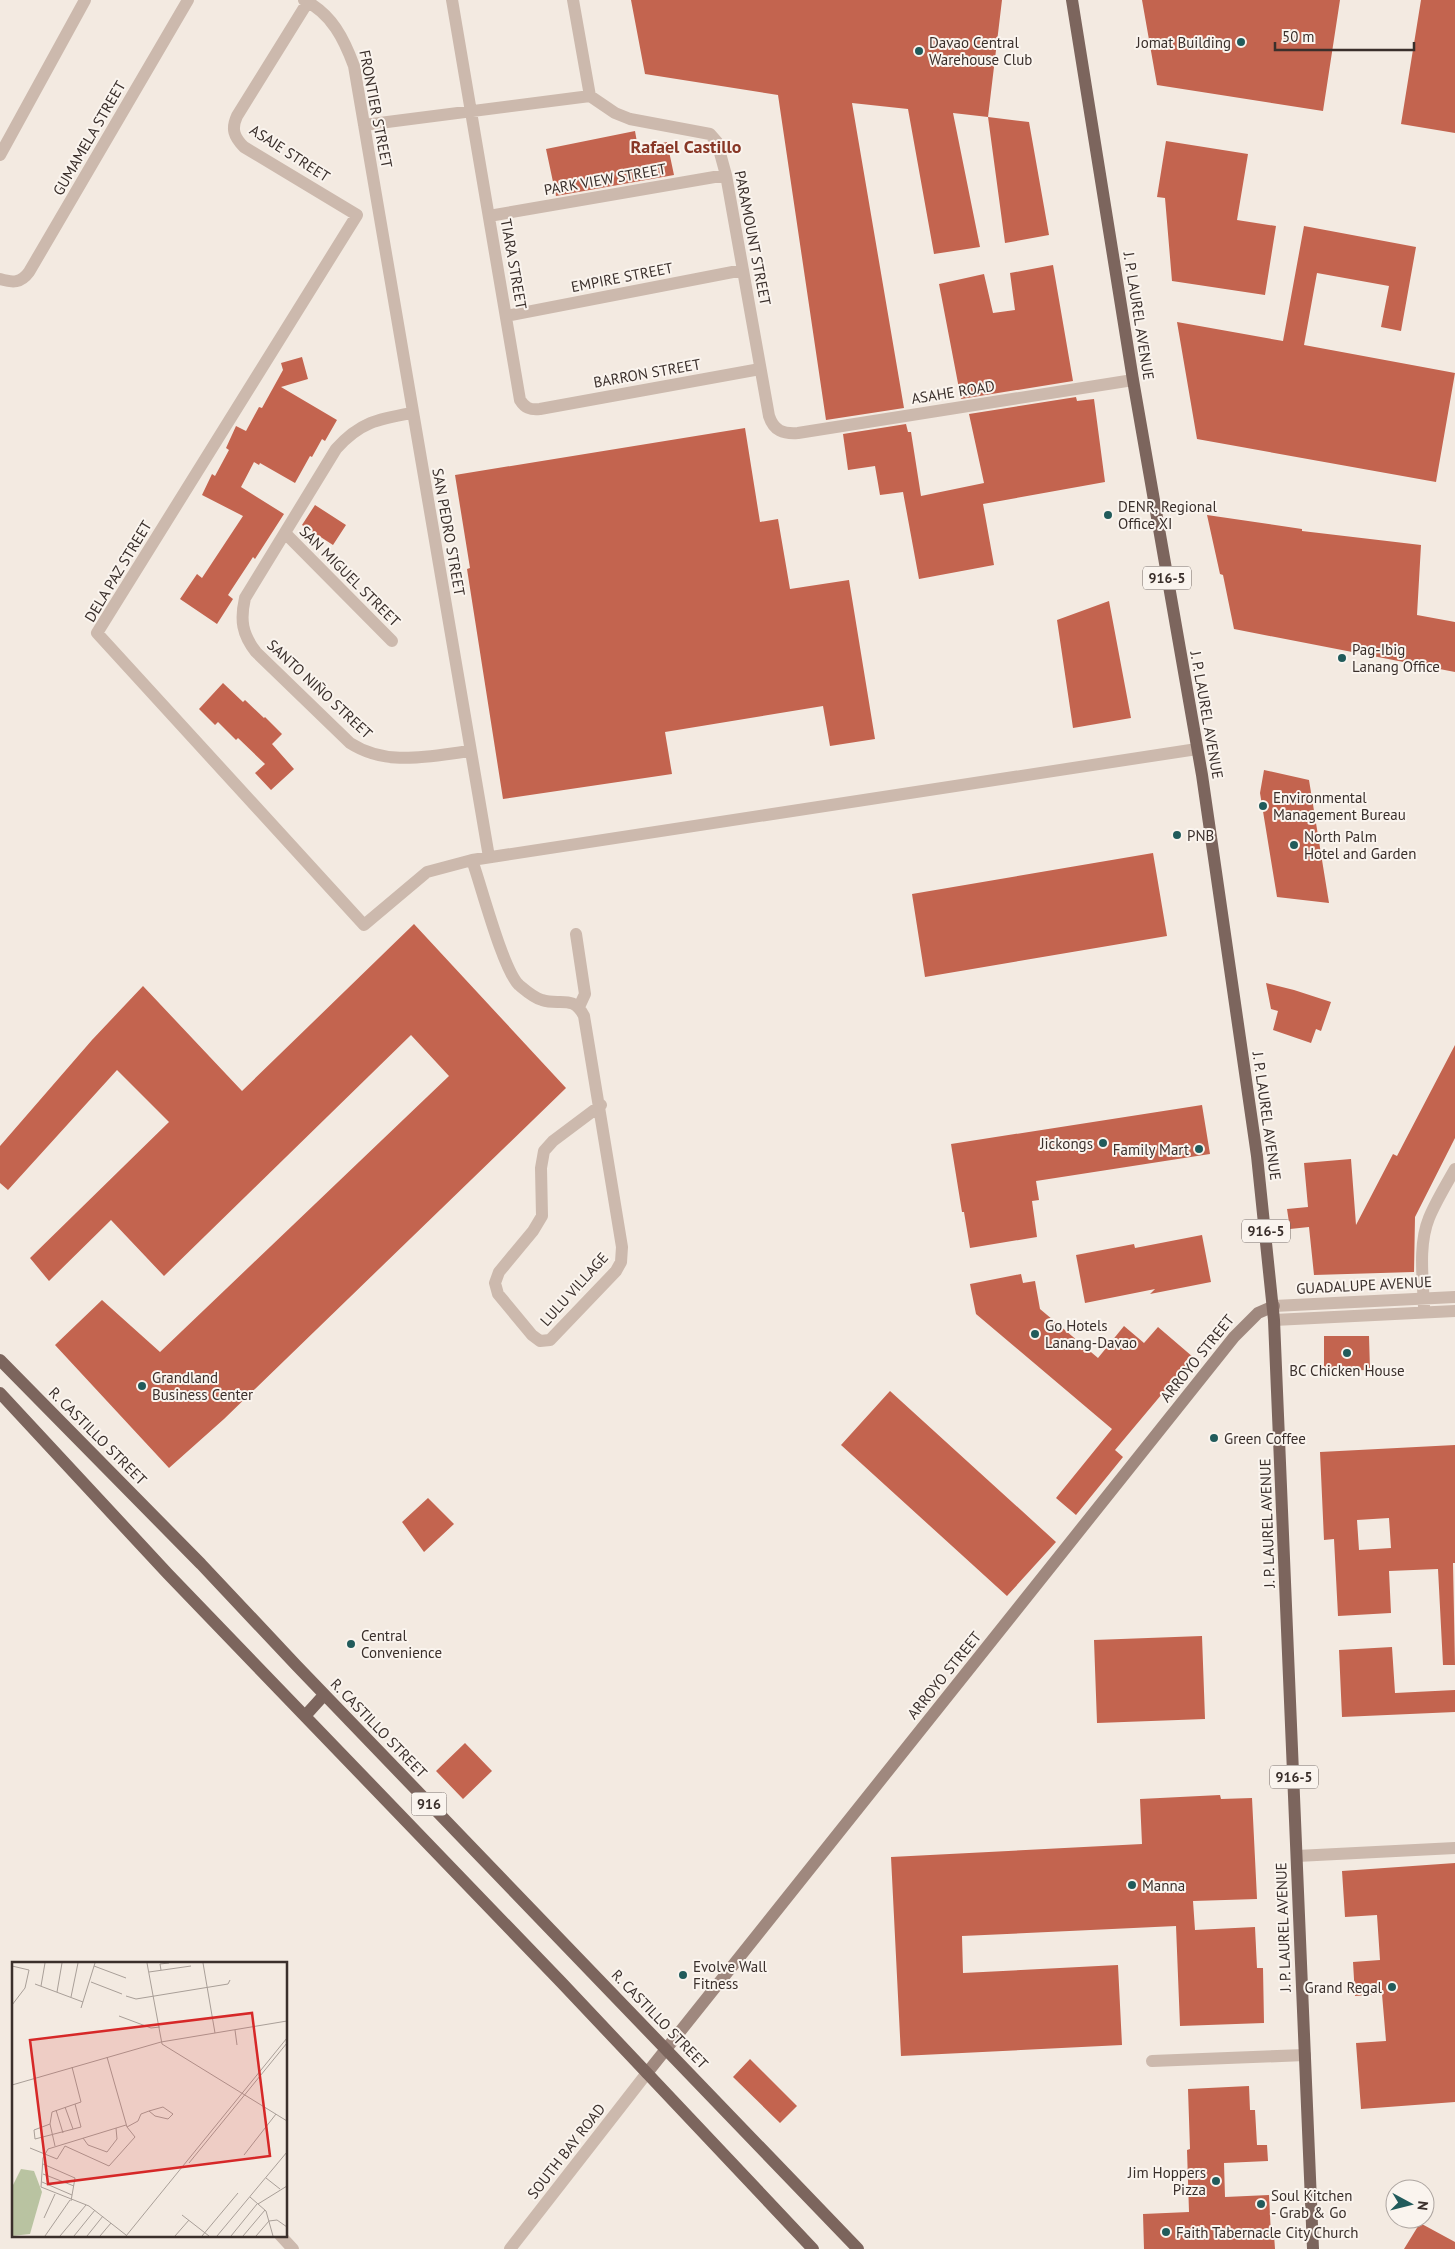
<svg xmlns="http://www.w3.org/2000/svg" width="1455" height="2249" font-family="'PT Sans',sans-serif">
	<style>
		.building { fill: #c3644f; fill-rule: evenodd }
		.lines { fill: none; stroke-linecap: round; stroke-linejoin: round }
		.street { stroke: #ccb9ad; stroke-width: 12 }
		.secondary { stroke: #9f887e; stroke-width: 12 }
		.primary { stroke: #7c655d; stroke-width: 12 }
		.poi-dot { fill: #215b5b; stroke: #faf4ee; stroke-width: 2 }
		.labels { text-anchor: middle; dominant-baseline: central; stroke-width: 4; stroke-linejoin: round; paint-order: stroke }
		.shield { fill: #faf4ee; stroke: #746a66; stroke-width: 1 }
		.shield-label { font-size: 14px; font-weight: bold; fill: #3a2f2b }
		.poi-label { font-size: 15px; fill: #3a2f2b; stroke: #faf4ee; text-anchor: start }
		.street-label { font-size: 15px; fill: #3a2f2b; stroke: #faf4ee }
		.quarter-label { font-size: 18px; font-weight: bold; fill: #883726; stroke: #faf4ee }
		.inset-road { fill: none; stroke: #a99f98; stroke-width: 1 }
		.view { fill: #d62828; fill-opacity: 0.15; stroke: #d62828; stroke-width: 2.5 }
		.inset-edge { fill: none; stroke: #3a2f2b; stroke-width: 2.5 }
	</style>
	<rect width="100%" height="100%" fill="#f3eae1"/>
	<path class="building" d="M631,0H1002L988,117L953,113L980,247L934,254L908,109L852,103L904,408L826,420L778,95L645,74Z
		M1142,0H1340L1323,111L1157,85Z
		M1421,0H1455V133L1401,124Z
		M988,117L1029,122L1049,235L1005,243Z
		M635,131L638,148L667,142L674,175L556,196L546,149Z
		M1166,141L1248,154L1237,220L1276,226L1265,295L1172,281L1165,198L1157,197Z
		M1304,226L1416,247L1401,331L1381,327L1389,286L1317,273L1304,345L1455,373L1436,482L1197,439L1177,322L1283,341Z
		M1053,265L1073,381L961,399L939,284L984,274L993,313L1015,310L1010,273Z
		M302,357L308,379L281,387L337,420L325,441L322,439L312,457L310,456L295,483L260,463L259,465L254,462L241,487L284,514L255,559L253,557L228,595L233,599L217,624L180,599L197,574L202,578L243,516L202,495L212,474L215,476L229,450L226,448L236,426L246,431L259,407L262,408L283,370L281,363Z
		M1076,397L1077,401L1094,399L1105,482L983,504L994,565L919,579L903,492L880,495L875,466L848,470L843,434L906,424L908,432H911L921,496L984,483L969,414Z
		M745,428L760,522L778,519L790,589L849,580L875,739L830,746L823,706L665,732L672,774L503,799L467,569L470,568L455,475Z
		M315,505L346,525L333,545L302,525Z
		M1207,515L1302,529V531L1421,545L1417,615L1455,622V672L1234,629L1223,575L1220,574Z
		M1109,601L1131,718L1073,728L1057,620Z
		M223,683L243,702L245,700L264,718L265,717L282,734L272,744L294,769L271,790L255,773L265,764L238,738L236,740L218,722L215,725L199,709Z
		M1264,770L1309,780L1329,903L1277,897L1260,793Z
		M1153,853L1167,936L925,977L912,894Z
		M414,924L566,1088L224,1419L169,1468L55,1345L102,1300L160,1352L449,1076L411,1035L164,1276L111,1220L49,1281L30,1258L169,1122L117,1070L8,1190L0,1183V1146L92,1040L143,986L242,1091Z
		M1266,983L1294,990L1331,1002L1321,1031L1316,1029L1311,1043L1273,1030L1278,1011L1271,1009Z
		M1455,1045V1138L1415,1217L1414,1272L1314,1275L1309,1227L1290,1229L1287,1209L1308,1207L1304,1163L1351,1159L1356,1225L1393,1154L1397,1156Z
		M1202,1105L1210,1154L1036,1181L1039,1200L1032,1201L1037,1237L970,1248L964,1212H962L951,1144Z
		M1202,1235L1211,1282L1150,1294L1155,1289L1085,1303L1076,1255L1134,1244L1135,1248Z
		M1021,1274L1023,1283L1035,1281L1040,1309L1098,1358L1124,1326L1144,1343L1158,1327L1193,1357L1115,1450L1123,1457L1076,1515L1056,1498L1112,1429L976,1314L970,1284Z
		M1324,1336H1369L1370,1370L1324,1371Z
		M890,1391L1056,1542L1007,1596L841,1445Z
		M1455,1445V1563H1453L1455,1665H1443L1438,1569L1389,1571L1391,1613L1338,1616L1334,1539L1324,1540L1320,1452ZM1389,1518L1391,1548L1359,1550L1357,1520Z
		M428,1498L454,1524L424,1552L402,1522Z
		M1202,1636L1205,1719L1097,1723L1094,1640Z
		M1392,1647L1395,1693L1455,1690V1712L1342,1717L1339,1650Z
		M465,1743L492,1771L463,1799L436,1771Z
		M1220,1795L1221,1799L1252,1798L1257,1899L1193,1901L1195,1930L1255,1927L1257,1968H1263L1264,2023L1180,2026L1176,1926L962,1936L963,1973L1118,1965L1122,2045L901,2056L891,1857L1142,1844L1140,1799Z
		M1455,1863V2102L1361,2109L1356,2043L1386,2041L1382,1994L1355,1996L1353,1962L1380,1960L1377,1915L1345,1917L1342,1871Z
		M750,2059L797,2106L780,2123L733,2077Z
		M1249,2086L1250,2110H1255L1257,2145H1267L1268,2161L1224,2163L1225,2197L1269,2195L1271,2235H1274L1275,2249H1144L1143,2214L1189,2212L1187,2150L1190,2149L1188,2089Z
		M1420,2223L1455,2242V2249H1404Z"/>
	<g class="lines">
		<path class="street" d="M304,0C332,14 344,39 354,66L489,857
			M309,0L237,116C231,129 234,137 244,147L357,215
			M452,0L520,400C525,408 530,410 540,409L760,369
			M573,0L590,96
			M364,125L590,96L615,113L630,119L710,134L717,142L726,175L769,416C774,431 783,434 798,433L1133,380
			M0,155L85,0
			M357,215L97,633L364,925L427,872L472,860L1197,749
			M489,216L726,175
			M0,279C13,283 21,283 29,272L188,0
			M506,316L743,270
			M412,413C378,419 360,422 336,449L245,598C240,620 242,634 256,652L350,743C387,767 429,756 470,751
			M285,533L392,641
			M472,860C481,885 503,970 519,985C525,990 534,998 542,1000C560,1006 573,994 584,1016L622,1247L621,1262L616,1271L550,1340L540,1341L532,1335L498,1294L495,1283L499,1272L533,1231L542,1216L541,1168L544,1151L553,1141L601,1105
			M576,934L585,994L579,1007
			M1274,1306L1455,1297
			M1424,1307C1423,1279 1418,1245 1429,1218C1436,1201 1446,1185 1455,1169
			M1274,1320L1455,1311
			M1297,1856L1455,1848
			M1152,2061L1305,2055
			M280,2235L293,2249
			M510,2249L647,2073"/>
		<path class="secondary" d="M647,2073L1234,1337L1258,1313L1274,1306"/>
		<path class="primary" d="M1072,0L1133,380L1202,775L1257,1156L1274,1320L1313,2249
			M0,1360L201,1564L296,1665L858,2249
			M0,1393L168,1574L561,1982L813,2249
			M305,1716L324,1695"/>
	</g>
	<g class="poi-dot">
		<circle cx="1241" cy="42" r="5"/>
		<circle cx="919" cy="51" r="5"/>
		<circle cx="1108" cy="515" r="5"/>
		<circle cx="1342" cy="658" r="5"/>
		<circle cx="1263" cy="806" r="5"/>
		<circle cx="1177" cy="835" r="5"/>
		<circle cx="1294" cy="845" r="5"/>
		<circle cx="1103" cy="1143" r="5"/>
		<circle cx="1199" cy="1149" r="5"/>
		<circle cx="1035" cy="1334" r="5"/>
		<circle cx="1347" cy="1353" r="5"/>
		<circle cx="142" cy="1386" r="5"/>
		<circle cx="1214" cy="1438" r="5"/>
		<circle cx="351" cy="1644" r="5"/>
		<circle cx="1132" cy="1885" r="5"/>
		<circle cx="683" cy="1975" r="5"/>
		<circle cx="1392" cy="1987" r="5"/>
		<circle cx="1216" cy="2181" r="5"/>
		<circle cx="1261" cy="2204" r="5"/>
		<circle cx="1166" cy="2232" r="5"/>
	</g>
	<g class="labels">
		<g class="shield">
			<rect x="1143" y="566.5" width="48" height="23" rx="4"/>
			<rect x="1242" y="1219.5" width="48" height="23" rx="4"/>
			<rect x="1270" y="1765.5" width="48" height="23" rx="4"/>
			<rect x="411.5" y="1792.5" width="35" height="23" rx="4"/>
		</g>
		<g class="shield-label">
			<text x="1167" y="578">916-5</text>
			<text x="1266" y="1231">916-5</text>
			<text x="1294" y="1777">916-5</text>
			<text x="429" y="1804">916</text>
		</g>
		<g class="poi-label">
			<text x="929" y="42">Davao Central<tspan x="929" dy="17">Warehouse Club</tspan></text>
			<text x="1231" y="42" text-anchor="end">Jomat Building</text>
			<text x="1118" y="506">DENR, Regional<tspan x="1118" dy="17">Office XI</tspan></text>
			<text x="1352" y="649">Pag-Ibig<tspan x="1352" dy="17">Lanang Office</tspan></text>
			<text x="1273" y="797">Environmental<tspan x="1273" dy="17">Management Bureau</tspan></text>
			<text x="1187" y="835">PNB</text>
			<text x="1304" y="836">North Palm<tspan x="1304" dy="17">Hotel and Garden</tspan></text>
			<text x="1093" y="1143" text-anchor="end">Jickongs</text>
			<text x="1189" y="1149" text-anchor="end">Family Mart</text>
			<text x="1045" y="1325">Go Hotels<tspan x="1045" dy="17">Lanang-Davao</tspan></text>
			<text x="1347" y="1370" text-anchor="middle">BC Chicken House</text>
			<text x="152" y="1377">Grandland<tspan x="152" dy="17">Business Center</tspan></text>
			<text x="1224" y="1438">Green Coffee</text>
			<text x="361" y="1635">Central<tspan x="361" dy="17">Convenience</tspan></text>
			<text x="1142" y="1885">Manna</text>
			<text x="693" y="1966">Evolve Wall<tspan x="693" dy="17">Fitness</tspan></text>
			<text x="1382" y="1987" text-anchor="end">Grand Regal</text>
			<text x="1206" y="2172" text-anchor="end">Jim Hoppers<tspan x="1206" dy="17">Pizza</tspan></text>
			<text x="1271" y="2195">Soul Kitchen<tspan x="1271" dy="17">- Grab &amp; Go</tspan></text>
			<text x="1176" y="2232">Faith Tabernacle City Church</text>
		</g>
		<g class="street-label">
			<text transform="translate(376 109) rotate(79)">FRONTIER STREET</text>
			<text transform="translate(89 138) rotate(-60)">GUMAMELA STREET</text>
			<text transform="translate(290 153) rotate(33)">ASAJE STREET</text>
			<text transform="translate(605 179) rotate(-10)">PARK VIEW STREET</text>
			<text transform="translate(753 238) rotate(79)">PARAMOUNT STREET</text>
			<text transform="translate(514 264) rotate(80)">TIARA STREET</text>
			<text transform="translate(622 277) rotate(-11)">EMPIRE STREET</text>
			<text transform="translate(1139 316) rotate(81)">J. P. LAUREL AVENUE</text>
			<text transform="translate(647 373) rotate(-10)">BARRON STREET</text>
			<text transform="translate(953 392) rotate(-9)">ASAHE ROAD</text>
			<text transform="translate(449 532) rotate(80)">SAN PEDRO STREET</text>
			<text transform="translate(118 571) rotate(-59)">DELA PAZ STREET</text>
			<text transform="translate(350 576) rotate(45)">SAN MIGUEL STREET</text>
			<text transform="translate(320 689) rotate(43)">SANTO NIÑO STREET</text>
			<text transform="translate(1207 715) rotate(80)">J. P. LAUREL AVENUE</text>
			<text transform="translate(1267 1116) rotate(82)">J. P. LAUREL AVENUE</text>
			<text transform="translate(1364 1285) rotate(-3)">GUADALUPE AVENUE</text>
			<text transform="translate(574 1289) rotate(-48)">LULU VILLAGE</text>
			<text transform="translate(1197 1358) rotate(-51)">ARROYO STREET</text>
			<text transform="translate(98 1436) rotate(45)">R. CASTILLO STREET</text>
			<text transform="translate(1267 1523) rotate(-92)">J. P. LAUREL AVENUE</text>
			<text transform="translate(944 1675) rotate(-51)">ARROYO STREET</text>
			<text transform="translate(379 1728) rotate(46)">R. CASTILLO STREET</text>
			<text transform="translate(1283 1927) rotate(-92)">J. P. LAUREL AVENUE</text>
			<text transform="translate(660 2019) rotate(46)">R. CASTILLO STREET</text>
			<text transform="translate(566 2151) rotate(-52)">SOUTH BAY ROAD</text>
		</g>
		<g class="quarter-label">
			<text x="686" y="146">Rafael Castillo</text>
		</g>
	</g>
	<g transform="translate(12 1962)">
		<rect width="275" height="275" fill="#f3eae1"/>
		<path d="M9,207L22,209L30,230L18,272L0,274V225Z" fill="#b9c3a1"/>
		<path class="inset-road" d="M135,1L150,82L275,159M191,1L203,71M0,4L17,8L13,26L0,43M82,4L114,16M149,8L148,2L157,1M137,10L179,4M79,20L110,32M23,22L71,40M29,24L33,1M45,30L50,1M114,34L124,37L216,22L218,18M59,35L66,1M69,46L83,1M107,54L139,66L148,65M223,68L225,83M0,123L149,80L275,59M53,145L61,167M44,148L51,171M38,162L22,168L23,177L69,165L63,142M114,163L36,187L31,196L29,225L77,244L114,273M115,165L126,159L129,152L137,149L151,145L161,152L156,157L143,154L137,149M71,176L76,183L95,190L105,177L104,166M43,184L38,162L40,150L69,140L60,105M53,184L97,204L123,175L115,165L95,95M18,186L45,197L53,184M232,193L264,152M177,201L275,81M31,202L63,216L59,239M31,212L62,224M254,216L268,227M30,220L60,233M238,235L254,249L261,274M246,242L275,224M170,253L197,274M32,256L43,232M33,274L58,238M48,274L74,243M62,274L83,248M75,274L91,254M88,274L99,261M114,274L275,76M163,274L177,258M190,274L226,231M205,274L275,190M219,274L245,242M231,274L253,248M244,274L257,259L265,258L275,265"/>
		<path class="view" d="M240,51L258,194L36,222L18,78Z"/>
		<rect width="275" height="275" class="inset-edge"/>
	</g>
	<g transform="translate(1410 2204) rotate(97)"><circle r="24" fill="#faf4ee" stroke="#ada5a0"/>
	<path d="M0-4L9 19L0 12L-9 19Z" fill="#215b5b"/>
	<text y="-8" font-size="14" font-weight="bold" text-anchor="middle" fill="#3a2f2b">N</text>
	</g>
	<path d="M1275 42v8h139v-8" fill="none" stroke="#3a2f2b" stroke-width="2.5"/>
	<text x="1282" y="42" font-size="15" fill="#3a2f2b" stroke="#faf4ee" stroke-width="4" paint-order="stroke">50 m</text>
</svg>
